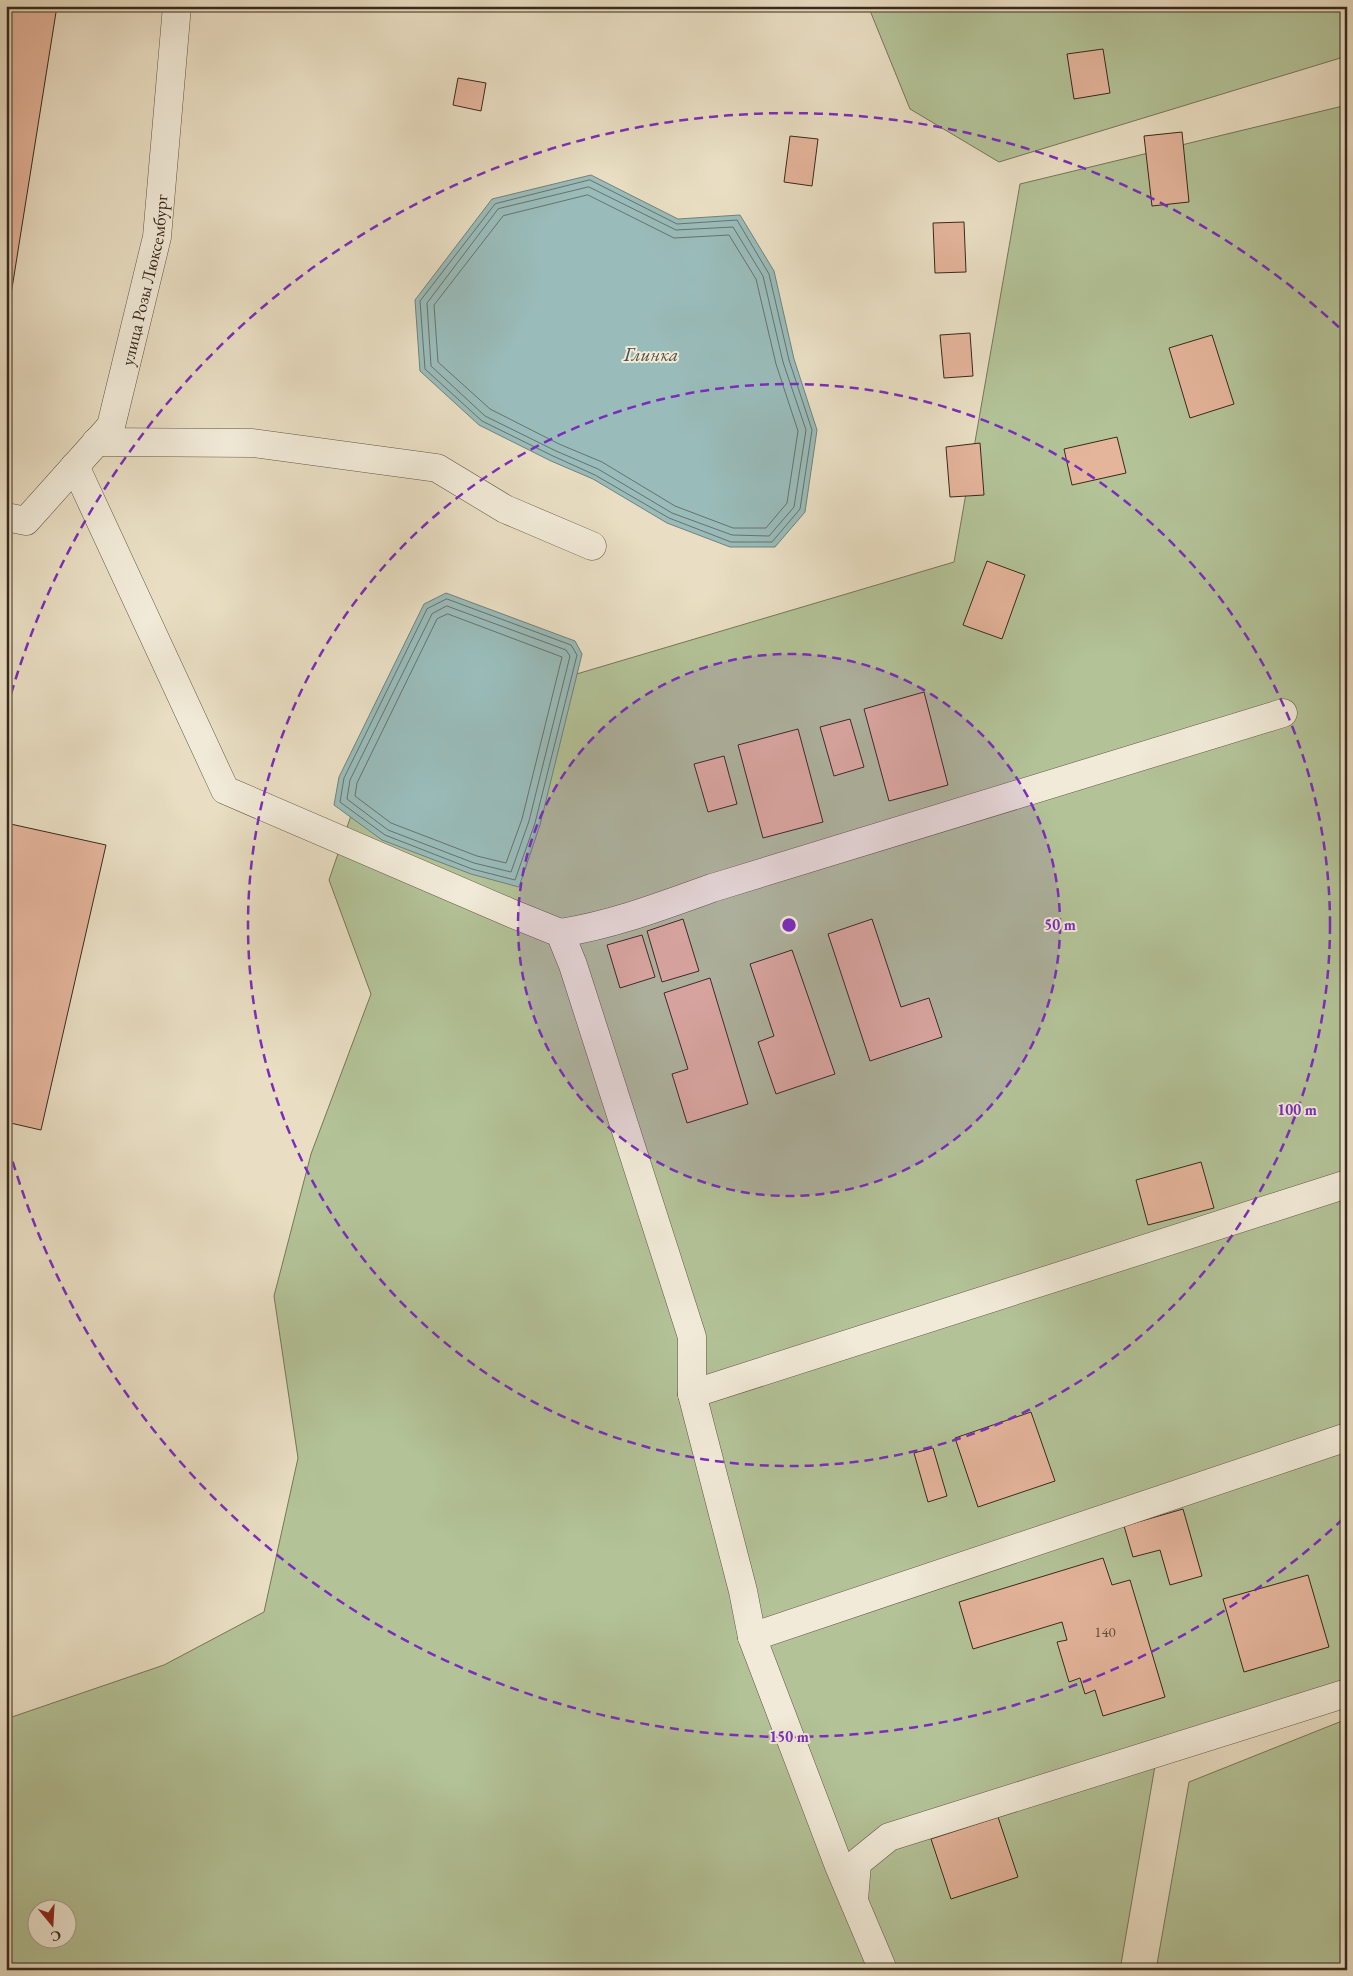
<svg xmlns="http://www.w3.org/2000/svg" width="1353" height="1976" font-family="'EB Garamond',serif">
	<style>
		.green { fill: #b3c297; stroke: #76765a; fill-rule: evenodd }
		.water { fill: #99bbb9; stroke: #72817a }
		.lines { fill: none; stroke-linecap: round; stroke-linejoin: round }
		.shore { stroke: #68726a; stroke-width: 1 }
		.building { fill: #e4b49b; stroke: #38291c }
		.minor-casing { stroke: #645646; stroke-width: 29 }
		.minor { stroke: #f1ead8; stroke-width: 28 }
		.ring { fill: none; stroke: #7b2cbf; stroke-width: 2.5; stroke-dasharray: 9 6 }
		.labels { text-anchor: middle; dominant-baseline: central; stroke-width: 4; stroke-linejoin: round; paint-order: stroke }
		.number-label { font-size: 15px; fill: #634c3c }
		.street-label { font-size: 18px; fill: #38291c; stroke: #f1ead8 }
		.water-label { font-size: 19px; font-style: italic; fill: #504e43; stroke: #f1ead8 }
		.centre { fill: #7b2cbf; stroke: #f1ead8; stroke-width: 2.5 }
		.ring-label { font-size: 15px; text-anchor: middle; font-weight: bold; fill: #7b2cbf; stroke: #f1ead8; stroke-width: 4; stroke-linejoin: round; paint-order: stroke }
	</style>
	<rect width="100%" height="100%" fill="#e9dec3"/>
	<filter id="stains"><feTurbulence type="fractalNoise" baseFrequency=".004" numOctaves="4"/><feColorMatrix values="0 0 0 0 .2 0 0 0 0 .09 0 0 0 0 .02 0 0 0 .5 -.17"/></filter>
	<radialGradient id="worn" r=".72"><stop offset=".6" stop-color="#630" stop-opacity="0"/><stop offset="1" stop-color="#630" stop-opacity=".3"/></radialGradient>
	<path class="green" d="M870,6H1347V56L999,162L910,109L871,13Z
		M1347,105V1687L1156,1760L1120,1970H6V1719L164,1665L264,1612L298,1458L274,1296L311,1154L371,994L329,880L384,719L526,689L954,562L1020,184ZM38,1908H68V1938H38Z
		M1347,1719V1970H1156L1189,1782Z"/>
	<path class="water" d="M591,175L678,219L740,215L774,271L794,359L817,430L805,512L775,547H730L667,523L593,479L551,461L479,425L420,371L415,300L492,199Z
		M446,593L575,641L582,654L540,825L519,887L471,874L382,840L334,805L339,777L424,604Z"/>
	<g class="lines">
		<path class="shore" d="M590,180L677,224L737,220L769,274L789,360L812,430L800,509L772,542H731L669,518L595,475L553,456L482,421L425,369L420,301L495,204Z
			M589,187L676,230L733,227L763,276L783,362L806,430L794,507L769,536L732,535L672,513L598,469L556,451L485,416L431,366L427,303L498,209Z
			M588,195L674,238L729,235L756,279L776,364L798,431L787,503L766,528H733L675,506L602,462L559,444L490,409L438,362L434,305L503,216Z
			M447,599L571,645L577,655L535,823L515,880L472,869L385,835L340,802L344,778L427,609Z
			M447,606L566,650L570,656L529,821L511,872L474,863L388,830L347,799L350,780L432,614Z
			M448,614L562,657L522,819L506,863L477,856L391,823L355,796L357,783L437,619Z"/>
	</g>
	<path class="building" d="M6,6H57L6,326Z
		M1103,49L1110,93L1074,99L1067,54Z
		M458,78L486,83L481,111L453,105Z
		M1182,132L1189,202L1152,206L1144,136Z
		M790,136L818,139L812,186L784,182Z
		M964,222L966,272L935,273L933,223Z
		M970,333L973,376L944,378L940,335Z
		M1212,335L1234,404L1190,418L1169,348Z
		M1117,437L1126,473L1072,485L1064,449Z
		M980,443L984,495L950,497L946,447Z
		M987,561L1025,575L1002,639L963,625Z
		M924,692L948,785L889,801L864,709Z
		M850,719L864,767L834,776L820,727Z
		M798,729L823,822L763,838L738,745Z
		M724,756L737,804L708,812L694,764Z
		M6,823L106,845L41,1130L6,1122Z
		M683,919L699,971L662,982L647,931Z
		M872,919L901,1007L929,998L942,1037L870,1061L828,934Z
		M642,935L655,977L620,988L607,945Z
		M792,950L835,1074L776,1094L758,1042L774,1036L750,964Z
		M710,978L748,1104L687,1123L672,1074L688,1069L664,993Z
		M1201,1162L1214,1208L1148,1225L1136,1180Z
		M1031,1412L1055,1481L978,1507L955,1438Z
		M933,1448L947,1496L928,1502L914,1453Z
		M1183,1509L1202,1576L1170,1585L1160,1550L1133,1557L1124,1526Z
		M1103,1558L1112,1585L1130,1580L1165,1697L1103,1716L1095,1690L1085,1694L1080,1678L1069,1682L1057,1642L1067,1640L1062,1622L973,1649L959,1602Z
		M1308,1575L1329,1647L1244,1672L1223,1599Z
		M998,1817L1018,1877L951,1899L931,1839Z"/>
	<g class="lines">
		<g class="minor-casing">
			<g id="minor">
				<path d="M96,442L253,443L437,468L505,509L592,546"/>
				<path d="M75,466L225,790L513,914L560,933L573,965L692,1337V1394L743,1591L752,1637L839,1866L883,1970"/>
				<path id="s1" d="M6,517L26,521L111,426L157,237L177,6"/>
				<path d="M560,933C612,925 662,906 712,888L1283,713"/>
				<path d="M692,1394L1347,1184"/>
				<path d="M752,1637L1347,1437"/>
				<path d="M854,1900L857,1863L889,1837L1347,1693"/>
			</g>
		</g>
		<use href="#minor" class="minor"/>
	</g>
	<circle cx="789" cy="925" r="271" fill="#7b2cbf" fill-opacity=".12"/>
	<g class="ring">
		<circle cx="789" cy="925" r="271"/>
		<circle cx="789" cy="925" r="541"/>
		<path d="M1343 1519A812 812 0 0 1 7 1142M7 708A812 812 0 0 1 1343 331"/>
	</g>
	<g class="labels">
		<g class="number-label">
			<text x="1105" y="1631">140</text>
		</g>
		<g class="street-label">
			<text stroke="none"><textPath href="#s1" startOffset="298">улица Розы Люксембург</textPath></text>
		</g>
		<g class="water-label">
			<text x="651" y="354">Глинка</text>
		</g>
	</g>
	<circle cx="789" cy="925" r="8" class="centre"/>
	<g class="ring-label">
		<text x="1060" y="930">50 m</text>
		<text x="1297" y="1115">100 m</text>
		<text x="789" y="1742">150 m</text>
	</g>
	<rect width="1353" height="1976" fill="none" stroke="#e9dec3" stroke-width="25"/>
	<rect x="8" y="8" width="1338" height="1961" fill="none" stroke="#38291c" stroke-width="2.5"/>
	<rect x="12" y="12" width="1328" height="1951" fill="none" stroke="#38291c"/>
	<g transform="translate(52 1924) rotate(162)"><circle r="24" fill="#f1ead8" stroke="#a79d8d"/>
	<path d="M0-4L9 19L0 12L-9 19Z" fill="#8f2418"/>
	<text y="-8" font-size="14" font-weight="bold" text-anchor="middle" fill="#38291c">С</text>
	</g>
	<rect width="100%" height="100%" filter="url(#stains)"/>
	<rect width="100%" height="100%" fill="url(#worn)"/>
</svg>
